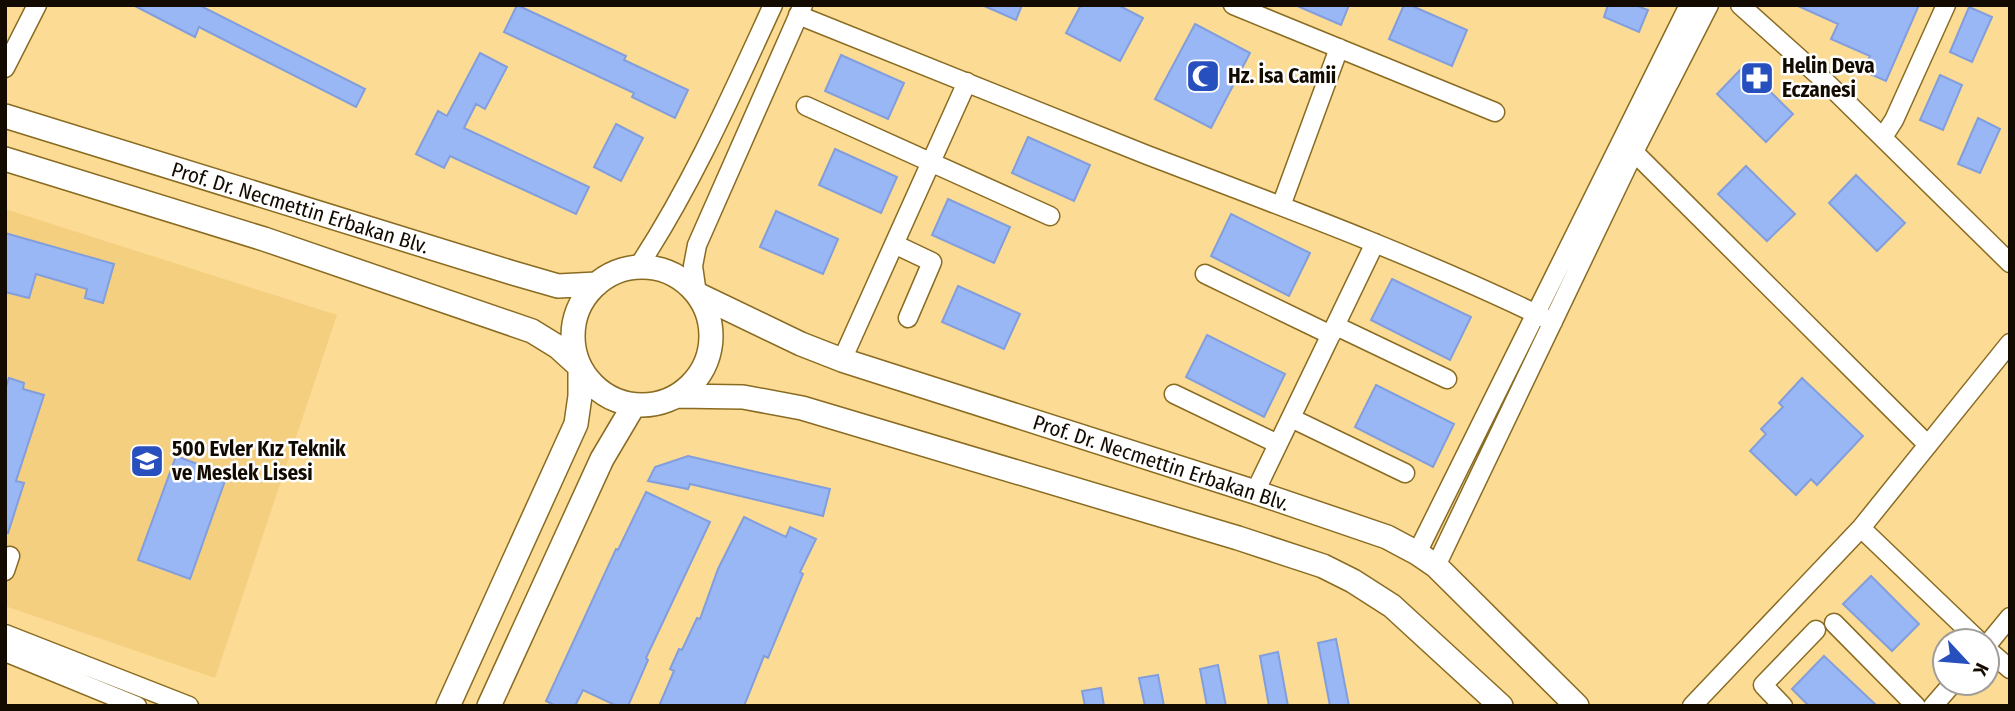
<svg xmlns="http://www.w3.org/2000/svg" width="2015" height="711" font-family="'Fira Sans Condensed',sans-serif">
	<style>
		.built { fill: #f4cf80 }
		.building { fill: #99b6f5; stroke: #829edc; stroke-width: 2 }
		.lines { fill: none; stroke-linecap: round; stroke-linejoin: round }
		.minor-casing { stroke: #896b22; stroke-width: 21 }
		.major-casing { stroke: #896b22; stroke-width: 26 }
		.minor { stroke: #fff; stroke-width: 18 }
		.major { stroke: #fff; stroke-width: 23 }
		.labels { text-anchor: middle; dominant-baseline: central; stroke-width: 5; stroke-linejoin: round; paint-order: stroke }
		.poi-label { font-size: 21px; font-weight: bold; fill: #140b00; stroke: #fff; text-anchor: start }
		.street-label { font-size: 21px; fill: #140b00; stroke: #fff }
	</style>
	<rect width="100%" height="100%" fill="#fcdb94"/>
	<path class="built" d="M5,209L337,315L215,678L5,606Z"/>
	<path class="building" d="M133,5H199L365,89L356,107L199,27L195,37Z
		M517,5L626,56L624,60L688,90L675,118L632,97L634,93L504,32Z
		M982,5H1022L1016,20Z
		M1081,5H1118L1143,18L1120,61L1066,33Z
		M1295,5H1349L1341,25Z
		M1404,5H1410L1467,30L1452,66L1389,39Z
		M1608,5H1635L1648,10L1639,32L1604,17Z
		M1796,5H1919L1886,81L1863,71L1870,56L1831,39L1838,24Z
		M1969,7L1992,17L1972,62L1950,52Z
		M1195,24L1250,53L1211,128L1155,99Z
		M480,53L507,67L485,109L476,104L464,128L589,187L576,214L450,156L444,168L416,154L438,111L447,116Z
		M841,55L904,83L888,119L825,91Z
		M1744,66L1793,114L1766,142L1717,94Z
		M1940,75L1962,85L1943,130L1920,120Z
		M1978,118L2000,129L1980,173L1958,164Z
		M616,124L643,138L621,181L594,167Z
		M1028,137L1090,165L1074,201L1012,173Z
		M835,149L897,177L881,213L819,185Z
		M1746,166L1795,214L1767,241L1718,194Z
		M1856,175L1905,223L1877,251L1829,203Z
		M948,199L1010,227L994,263L932,235Z
		M776,211L838,239L823,274L760,247Z
		M1231,214L1310,253L1289,296L1211,256Z
		M5,233L114,264L103,303L85,298L87,289L36,274L29,298L5,292Z
		M1392,279L1471,317L1450,360L1371,320Z
		M958,286L1020,314L1004,349L942,322Z
		M1207,335L1285,374L1264,417L1186,377Z
		M9,378L24,383L23,389L44,395L16,481L24,483L8,533L5,532V389Z
		M1802,378L1863,436L1817,485L1811,479L1796,495L1750,451L1766,434L1761,429L1783,407L1779,403Z
		M1376,385L1454,424L1433,467L1355,427Z
		M176,456L227,475L190,579L138,560Z
		M688,456L830,489L823,516L690,484L688,489L648,481L655,467Z
		M646,492L710,522L646,658L648,660L628,706H617L583,690L575,706H556L546,701L616,549L618,550Z
		M744,517L786,537L790,527L816,539L800,572L803,574L768,658L764,656L744,706H659L674,671L670,669L679,649L682,650L697,618L700,619L718,569Z
		M1871,576L1919,624L1892,651L1843,604Z
		M1336,639L1349,706H1330L1318,643Z
		M1278,652L1288,706H1269L1260,656Z
		M1824,656L1859,689L1877,706H1809L1792,689Z
		M1218,665L1226,706H1207L1200,669Z
		M1158,675L1164,706H1145L1139,678Z
		M1101,688L1104,706H1085L1082,691Z"/>
	<g class="lines">
		<g class="minor-casing">
			<path id="minor" d="M1233,5L1495,112
				M1740,5L1828,84L2010,263
				M798,15C914,62 1030,109 1147,155C1284,207 1422,258 1553,322
				M5,68L37,5
				M806,106L1050,216
				M1883,137L1894,120L1946,5
				M1634,152L1928,445
				M1281,206L1339,48
				M894,244L932,262L908,318
				M638,267C692,185 732,94 773,5
				M1205,274L1331,335
				M697,294L693,266L697,245L803,5
				M1336,326L1447,379
				M842,360L967,82
				M1174,394L1278,444
				M1291,418L1405,473
				M1255,492L1375,243
				M1861,528L1979,641
				M1417,553L1689,5
				M1436,566L1634,152L1709,5
				M5,571L10,556
				M1834,623L1916,706
				M5,634L189,706
				M1987,645L2010,617
				M1987,649L2010,669
				M5,652L137,706
				M1692,706L1861,528L2010,343
				M1783,706L1763,685L1816,630
				M1933,706L1953,683"/>
		</g>
		<g class="major-casing">
			<path id="major" d="M5,116L513,273L558,286L597,284
				M5,159L264,239L532,331L558,347L580,367V396L576,424L448,706
				M573 336a69 69 0 1 1 138 0a69 69 0 1 1-138 0Z
				M697,294L801,344L842,360L1255,492L1387,537L1417,553L1436,566L1577,706
				M677,396L743,397L802,408L1238,538L1323,566L1353,581L1392,606L1501,706
				M489,706L602,459L634,405"/>
		</g>
		<use href="#minor" class="minor"/>
		<use href="#major" class="major"/>
	</g>
	<defs>
		<g id="mosque-square" transform="scale(1.75)"><rect x="-9" y="-9" width="18" height="18" rx="4" fill="#284fbe" stroke="#fff"/><path d="M3.5-4.9A6 6 0 1 0 3.5 4.9A5 5 0 1 1 3.5-4.9Z" fill="#fff"/></g>
		<g id="pharmacy-square" transform="scale(1.75)"><rect x="-9" y="-9" width="18" height="18" rx="4" fill="#284fbe" stroke="#fff"/><path d="M-2-6h4v4h4v4h-4v4h-4v-4h-4v-4h4Z" fill="#fff"/></g>
		<g id="school-square" transform="scale(1.75)"><rect x="-9" y="-9" width="18" height="18" rx="4" fill="#284fbe" stroke="#fff"/><path d="M0-5L7-2L0 1L-7-2ZM-4 1L0 2.5L4 1V4Q0 6-4 4Z" fill="#fff"/></g>
	</defs>
	<g fill-rule="evenodd">
		<use href="#mosque-square" x="1203" y="76"/>
		<use href="#pharmacy-square" x="1757" y="78"/>
		<use href="#school-square" x="147" y="461"/>
	</g>
	<g class="labels">
		<g class="poi-label">
			<text x="1782" y="66">Helin Deva<tspan x="1782" dy="24">Eczanesi</tspan></text>
			<text x="1228" y="76">Hz. İsa Camii</text>
			<text x="172" y="449">500 Evler Kız Teknik<tspan x="172" dy="24">ve Meslek Lisesi</tspan></text>
		</g>
		<g class="street-label">
			<text transform="translate(300 208) rotate(17)">Prof. Dr. Necmettin Erbakan Blv.</text>
			<text transform="translate(1161 463) rotate(18)">Prof. Dr. Necmettin Erbakan Blv.</text>
		</g>
	</g>
	<rect width="2015" height="711" fill="none" stroke="#140b00" stroke-width="14"/>
	<g transform="translate(1966 662) rotate(116)"><circle r="33" fill="#ffffff" stroke="#a19d99" stroke-width="2"/>
	<path d="M0-5L12 26L0 18L-12 26Z" fill="#284fbe"/>
	<text y="-10" font-size="19" font-weight="bold" text-anchor="middle" fill="#140b00">K</text>
	</g>
</svg>
